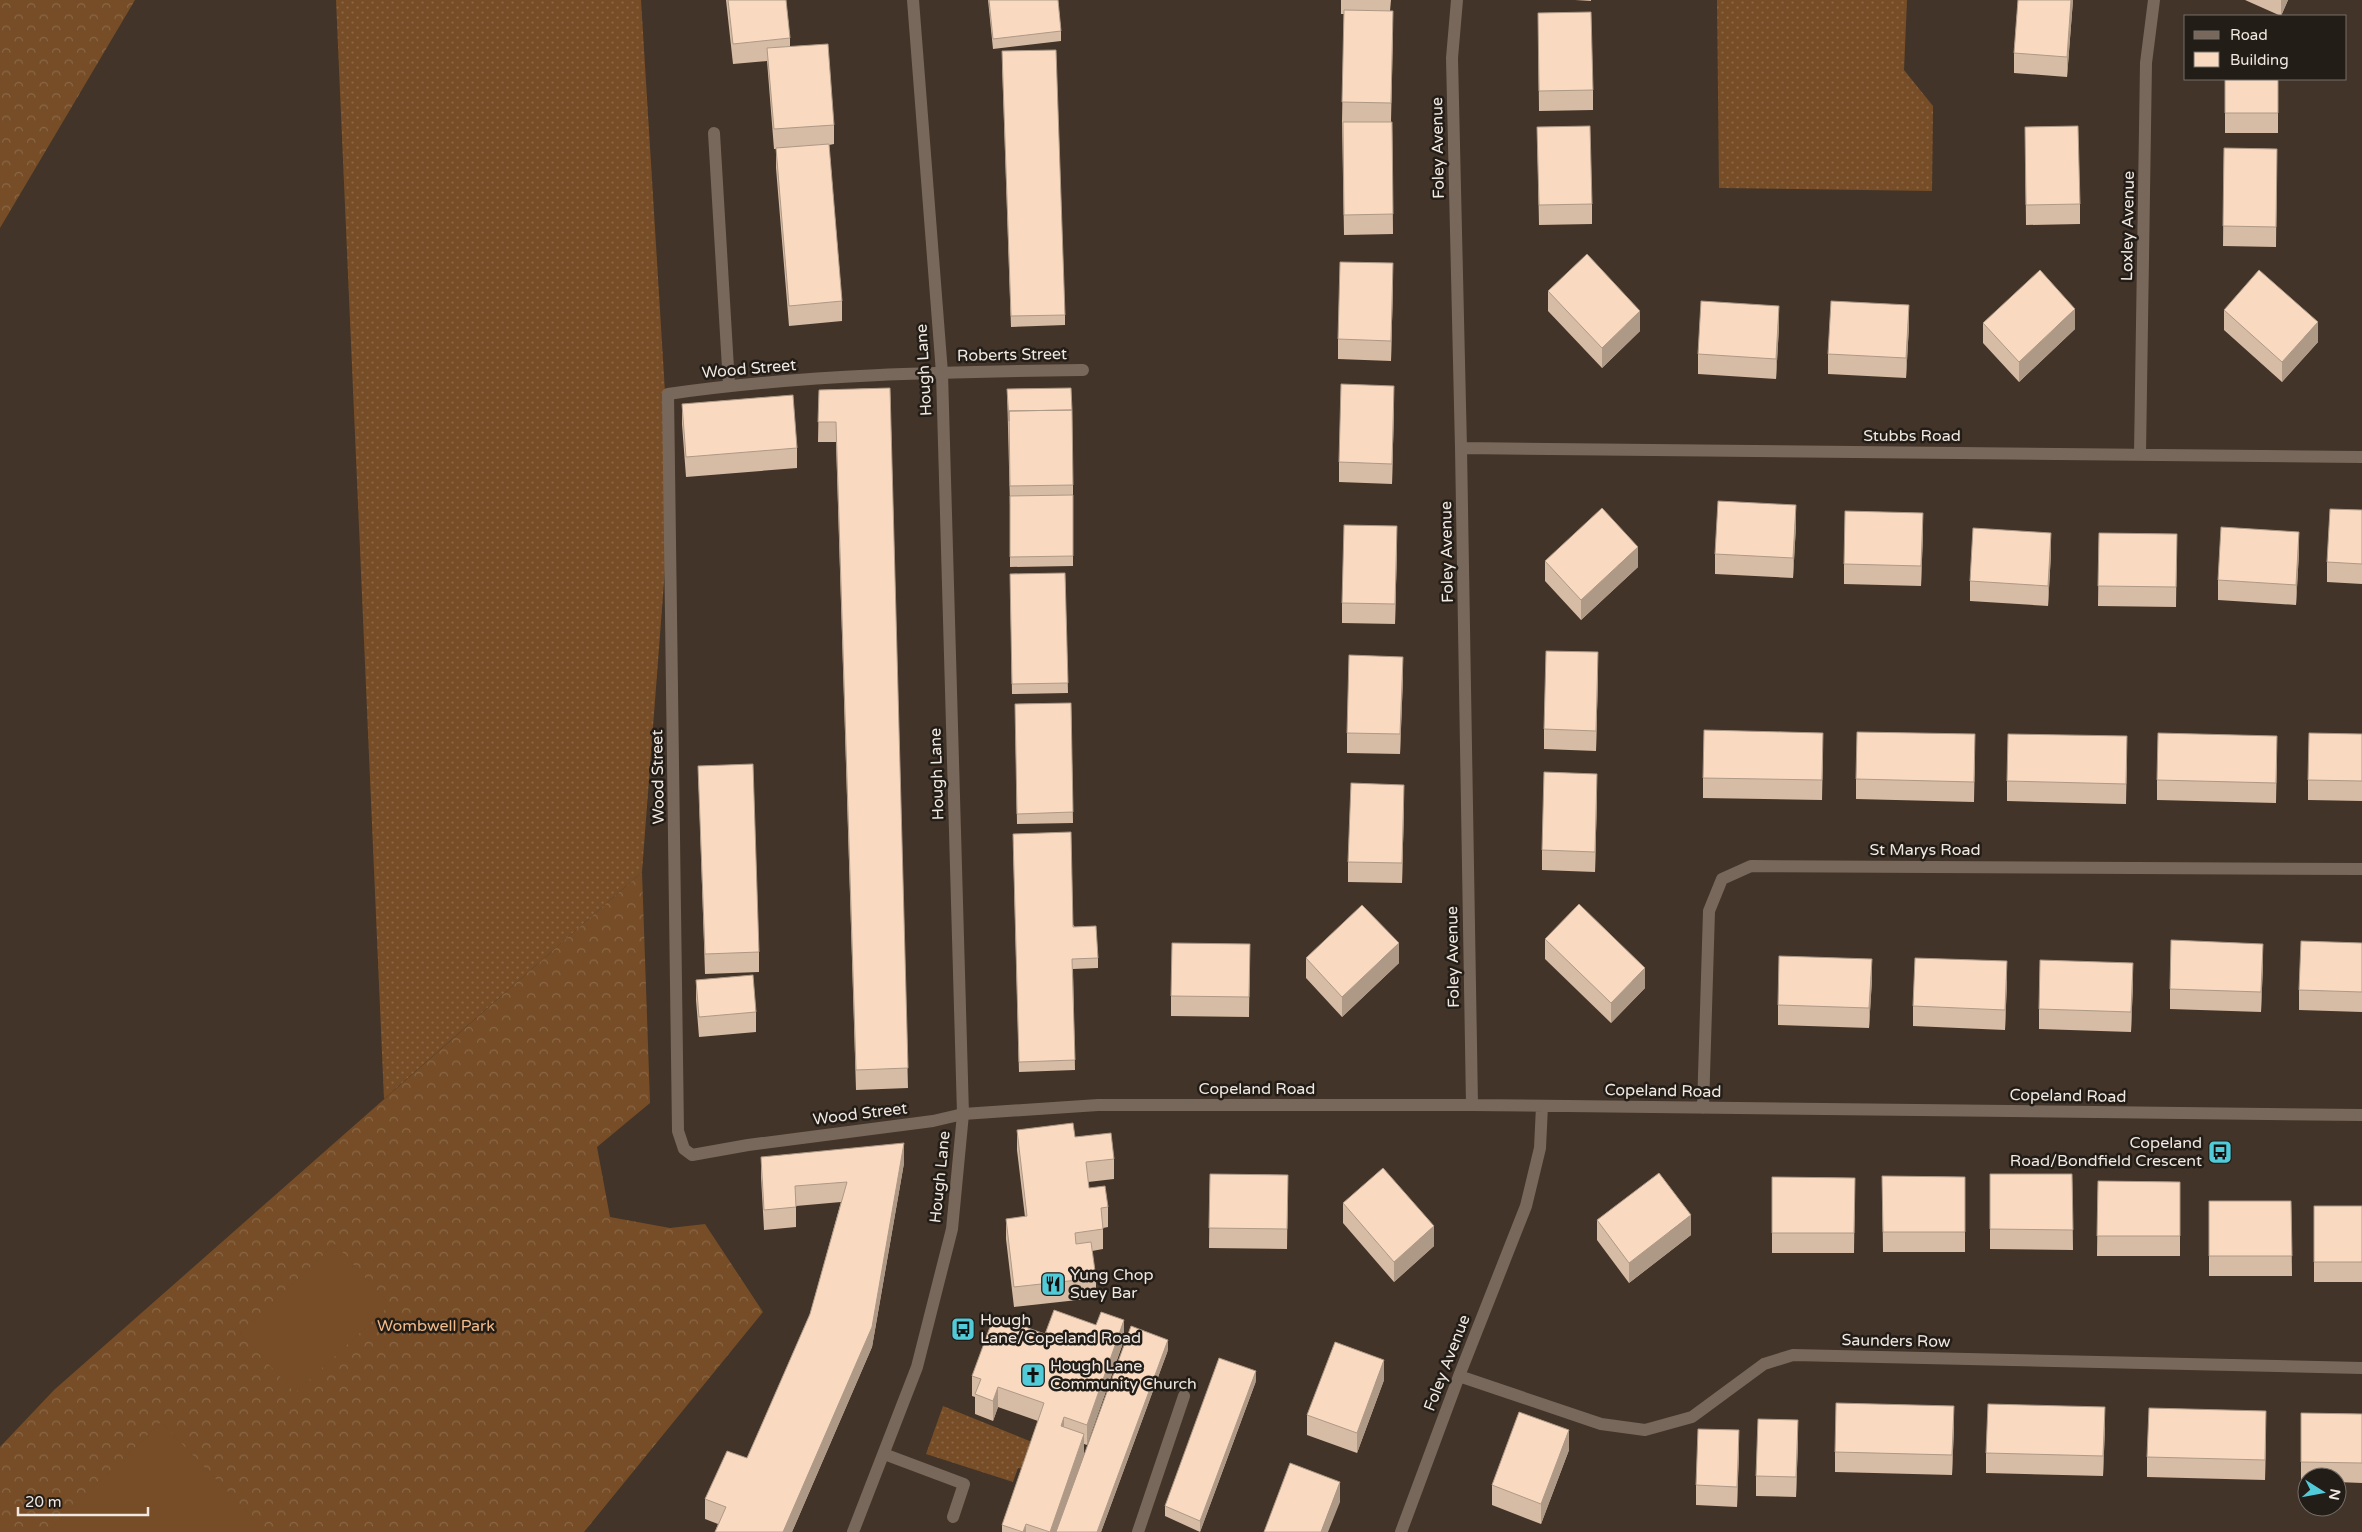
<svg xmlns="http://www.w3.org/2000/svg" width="2362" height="1532" font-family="'Varela Round',sans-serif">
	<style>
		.grass { fill: url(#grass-dots) }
		.forest { fill: url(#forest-crowns) }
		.pitch { fill: #764d27 }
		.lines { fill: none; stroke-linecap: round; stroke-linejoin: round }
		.lane { stroke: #78685b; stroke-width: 12 }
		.street { stroke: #78685b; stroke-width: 12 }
		.secondary { stroke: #78685b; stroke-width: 12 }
		.wall { fill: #d6bba5 }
		.shaded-wall { fill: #ae9986 }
		.building { fill: #f9dac0; stroke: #ae9986 }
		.labels { text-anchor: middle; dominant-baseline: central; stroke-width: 5; stroke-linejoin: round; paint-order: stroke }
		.street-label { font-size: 16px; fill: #f1e8e1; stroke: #231d18 }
		.poi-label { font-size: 16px; fill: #f1e8e1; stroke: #231d18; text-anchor: start }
		.park-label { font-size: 16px; fill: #f3bb8a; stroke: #231d18 }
	</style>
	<defs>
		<pattern id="grass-dots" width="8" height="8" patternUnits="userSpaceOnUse" patternTransform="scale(1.25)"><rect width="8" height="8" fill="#764d27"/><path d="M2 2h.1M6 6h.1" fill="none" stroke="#8a6746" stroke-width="1.8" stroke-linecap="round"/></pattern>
		<pattern id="forest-crowns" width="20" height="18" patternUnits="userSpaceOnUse" patternTransform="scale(1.25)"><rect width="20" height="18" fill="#764d27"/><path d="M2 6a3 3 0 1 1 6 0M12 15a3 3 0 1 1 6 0" fill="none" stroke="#8a6746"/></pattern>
	</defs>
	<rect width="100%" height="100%" fill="#423428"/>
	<path class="grass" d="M336,0H641L671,490L642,872L384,1099Z
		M1717,0H1907L1904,70L1933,106L1932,191L1719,188Z
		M943,1406L1037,1444L1027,1470L1018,1468L1013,1482L926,1454Z"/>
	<path class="forest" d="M0,0H135L0,228Z
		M642,872L650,1103L597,1147L610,1217L670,1228L705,1224L763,1312L584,1532H0V1447L54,1390Z"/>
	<path class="pitch" d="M335,1244L390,1305L295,1393L240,1333Z
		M161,1422L255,1520L243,1532H47Z"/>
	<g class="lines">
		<path class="lane" d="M884,1454L964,1484L953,1517
			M1138,1532L1184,1396"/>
		<path class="street" d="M1457,0L1452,58L1461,448L1472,1105
			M714,133L729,385
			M1083,370C945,372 805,374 668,394L678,1131L684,1149L692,1155L748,1145L933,1121L963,1114L1098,1105H1472L2362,1115
			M1461,448L2362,457
			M2140,454L2146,63L2154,0
			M1703,1108L1709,911L1722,879L1751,866L2362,869
			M1459,1376L1601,1424L1645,1430L1692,1417L1764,1364L1793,1355L2362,1368
			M1401,1532L1459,1376L1526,1206L1540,1148L1542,1106"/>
		<path class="secondary" d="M853,1532L917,1367L952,1229L963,1114L942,373L913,0"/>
	</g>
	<path class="wall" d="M726,0H786L790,38V47L834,125V144L829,145L842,301V321L789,326L776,168V149H774L767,61L733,64Z
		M988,0H1058L1061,31V41L993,49Z
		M1341,0H1391L1390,11L1393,31L1391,122H1392L1393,234L1344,235L1342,122L1344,14H1341Z
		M1575,0H1591V1Z
		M2018,0H2073L2067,77L2014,73V53Z
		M2245,0H2288L2281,16Z
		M1538,13L1593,90V110L1539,111Z
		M1002,62L1065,315V325L1011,327Z
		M2225,79H2278V133H2225Z
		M1537,127L1592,204V224L1539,225Z
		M2025,127L2080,204V224L2026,225Z
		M2224,148L2277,149L2276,247L2223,246Z
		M1393,283L1391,361L1338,359V339Z
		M1548,291L1640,331L1602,368L1548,311Z
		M2224,310L2318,342L2282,382L2224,330Z
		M1983,323L2075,329L2019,382L1983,343Z
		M1909,325L1906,378L1828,374V354Z
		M1779,326L1776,379L1698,374V354Z
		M890,388L908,1088L856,1090L836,442H818L819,390Z
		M1007,389L1073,485V566L1010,567V506Z
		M682,404L797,448V468L686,477L682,424Z
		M1394,406L1392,484L1339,482V462Z
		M2362,510V584L2327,582V562Z
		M1796,525L1793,578L1715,574V554Z
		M1923,533L1921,586L1844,584V564Z
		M2099,533L2177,534L2176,607L2098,606Z
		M1397,546L1395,624L1342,623V603Z
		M2299,552L2296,605L2218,600V580Z
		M2051,553L2048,606L1970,601V581Z
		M1545,561L1638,567L1581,620L1545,581Z
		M1065,573L1068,693L1012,694L1010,574Z
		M1598,672L1596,751L1544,749V729Z
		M1403,677L1400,754L1347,753V733Z
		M1071,703L1073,823L1017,824L1015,704Z
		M2362,734V801L2308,800V780Z
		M1823,753L1822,800L1703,798V778Z
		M1975,754L1974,802L1856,799V779Z
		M2127,756L2126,804L2007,801V781Z
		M2277,756L2276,803L2157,800V780Z
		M698,766L759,952V972L705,974Z
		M1597,794L1595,872L1542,870V850Z
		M1404,805L1402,883L1348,882V862Z
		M1013,844L1098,958V968L1073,969L1075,1070L1019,1072Z
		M1545,939L1645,988L1611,1023L1545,959Z
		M2362,943V1012L2299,1010V990Z
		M1250,944L1249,1017L1171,1016V996Z
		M1306,958L1399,963L1342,1017L1306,978Z
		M2263,964L2261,1012L2170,1009V989Z
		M1872,979L1869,1028L1778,1025V1005Z
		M696,980L756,1012V1032L699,1037L696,1000Z
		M2007,981L2005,1030L1913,1026V1006Z
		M2133,983L2131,1032L2039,1029V1009Z
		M1017,1130L1075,1137L1114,1159V1179L1088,1182L1089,1188L1108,1207V1227L1103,1228V1249L1092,1251L1096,1278V1298L1014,1307L1006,1239V1219L1025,1217L1017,1150Z
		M761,1157L904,1163L872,1347L792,1532H715L718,1524L705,1519V1499L747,1458L810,1314L841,1202L796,1206V1227L764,1230L761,1177Z
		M1210,1174L1288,1175L1287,1249L1209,1248Z
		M1990,1174H2072L2073,1250L1990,1249Z
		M1882,1176L1965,1177V1252H1883Z
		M1772,1177L1855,1178L1854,1253H1772Z
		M2098,1181L2180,1182V1256H2097Z
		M2209,1201H2291L2292,1276H2209Z
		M1343,1203L1434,1246L1394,1282L1343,1223Z
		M2314,1206H2362V1282H2314Z
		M1597,1220L1691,1235L1629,1283L1597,1240Z
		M1045,1334L1124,1340L1087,1445L1084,1444V1454L1060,1522L1168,1350L1101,1532H1002V1525L1038,1421L998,1407L993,1421L975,1414V1397L972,1396V1376Z
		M1384,1380L1357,1453L1307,1435V1415Z
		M1256,1381L1200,1532L1165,1516V1506Z
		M2301,1413L2362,1414V1483L2337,1482V1477H2307V1482H2301Z
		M1954,1426L1952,1475L1835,1472V1452Z
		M2105,1427L2103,1476L1986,1473V1453Z
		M2266,1431L2265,1480L2147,1477V1457Z
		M1798,1440L1796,1497L1756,1496V1476Z
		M1569,1450L1541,1524L1492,1505V1485Z
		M1739,1450L1737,1507L1696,1505V1485Z"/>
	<path class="shaded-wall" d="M2071,0H2073L2067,77V57Z
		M2281,0H2288L2281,16Z
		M1393,263V283L1391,361V341Z
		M1909,305V325L1906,378V358Z
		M1779,306V326L1776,379V359Z
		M2075,309V329L2019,382V362Z
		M1640,311V331L1602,368V348Z
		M2318,322V342L2282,382V362Z
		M1394,386V406L1392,484V464Z
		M1796,505V525L1793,578V558Z
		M1923,513V533L1921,586V566Z
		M1397,526V546L1395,624V604Z
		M2299,532V552L2296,605V585Z
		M2051,533V553L2048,606V586Z
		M1638,547V567L1581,620V600Z
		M1598,652V672L1596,751V731Z
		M1403,657V677L1400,754V734Z
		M1597,774V794L1595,872V852Z
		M1404,785V805L1402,883V863Z
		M1399,943V963L1342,1017V997Z
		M2263,944V964L2261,1012V992Z
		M1872,959V979L1869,1028V1008Z
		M2007,961V981L2005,1030V1010Z
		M2133,963V983L2131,1032V1012Z
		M1645,968V988L1611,1023V1003Z
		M904,1143V1163L872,1347L792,1532H783Z
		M1691,1215V1235L1629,1283V1263Z
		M1434,1226V1246L1394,1282V1262Z
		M1124,1320V1340L1087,1445V1425Z
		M1168,1340V1350L1101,1532H1097Z
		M1384,1360V1380L1357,1453V1433Z
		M1256,1371V1381L1200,1532V1521Z
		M998,1387V1407L993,1421V1401Z
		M1954,1406V1426L1952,1475V1455Z
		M2105,1407V1427L2103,1476V1456Z
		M2266,1411V1431L2265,1480V1460Z
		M1064,1417V1437L1061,1426Z
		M1798,1420V1440L1796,1497V1477Z
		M1569,1430V1450L1541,1524V1504Z
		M1739,1430V1450L1737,1507V1487Z
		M1084,1434V1454L1057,1532H1050Z
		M1340,1482V1502L1328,1532H1321Z
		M1026,1524V1532H1023Z"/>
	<path class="building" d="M728,0H786L790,38L733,44Z
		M989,0H1058L1061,31L993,39Z
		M2018,0H2071L2067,57L2014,53Z
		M1344,10L1393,11L1391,103L1342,102Z
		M1591,12L1593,90L1539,91L1538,13Z
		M828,44L834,125L774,129L767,48Z
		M1056,50L1065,315L1011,316L1002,51Z
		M2225,79H2278V113H2225Z
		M1343,122H1392L1393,214L1344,215Z
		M1590,126L1592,204L1539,205L1537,127Z
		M2078,126L2080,204L2026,205L2025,127Z
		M829,144L842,301L789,306L776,148Z
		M2224,148L2277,149L2276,227L2223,226Z
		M1587,254L1640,311L1602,348L1548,291Z
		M1340,262L1393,263L1391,341L1338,339Z
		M2040,270L2075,309L2019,362L1983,323Z
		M2259,270L2318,322L2282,362L2224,310Z
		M1701,301L1779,306L1776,359L1698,354Z
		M1831,301L1909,305L1906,358L1828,354Z
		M1341,384L1394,386L1392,464L1339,462Z
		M890,388L908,1068L856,1070L836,422H818L819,390Z
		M1071,388L1072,410L1009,411V421L1007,389Z
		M793,395L797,448L686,457L682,404Z
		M1072,410L1073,485L1010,486L1009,411Z
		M1073,495V556L1010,557V496Z
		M1718,501L1796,505L1793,558L1715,554Z
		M1602,508L1638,547L1581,600L1545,561Z
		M2330,509L2362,510V564L2327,562Z
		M1845,511L1923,513L1921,566L1844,564Z
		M1344,525L1397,526L1395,604L1342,603Z
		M2221,527L2299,532L2296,585L2218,580Z
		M1973,528L2051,533L2048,586L1970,581Z
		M2099,533L2177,534L2176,587L2098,586Z
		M1065,573L1068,683L1012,684L1010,574Z
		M1546,651L1598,652L1596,731L1544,729Z
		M1349,655L1403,657L1400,734L1347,733Z
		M1071,703L1073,812L1017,814L1015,704Z
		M1704,730L1823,733L1822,780L1703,778Z
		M1857,732L1975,734L1974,782L1856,779Z
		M2158,733L2277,736L2276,783L2157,780Z
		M2309,733L2362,734V781L2308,780Z
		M2008,734L2127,736L2126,784L2007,781Z
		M753,764L759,952L705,954L698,766Z
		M1544,772L1597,774L1595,852L1542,850Z
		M1351,783L1404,785L1402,863L1348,862Z
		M1071,832L1073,927L1096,926L1098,958L1072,959L1075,1060L1019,1062L1013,834Z
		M1579,904L1645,968L1611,1003L1545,939Z
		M1362,905L1399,943L1342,997L1306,958Z
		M2171,940L2263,944L2261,992L2170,989Z
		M2301,941L2362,943V992L2299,990Z
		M1172,943L1250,944L1249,997L1171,996Z
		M1779,956L1872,959L1869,1008L1778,1005Z
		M1915,958L2007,961L2005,1010L1913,1006Z
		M2040,960L2133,963L2131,1012L2039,1009Z
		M753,975L756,1012L699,1017L696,980Z
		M1073,1123L1075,1137L1111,1133L1114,1159L1086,1162L1089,1188L1105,1186L1108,1207L1101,1208L1103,1229L1075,1233L1076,1244L1091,1242L1096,1278L1014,1287L1006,1219L1027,1216L1017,1130Z
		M904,1143L872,1327L783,1532H715L726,1507L705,1499L727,1451L747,1458L762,1424L810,1314L847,1182L795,1186L796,1207L764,1210L761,1157Z
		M1383,1168L1434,1226L1394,1262L1343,1203Z
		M1659,1173L1691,1215L1629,1263L1597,1220Z
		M1210,1174L1288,1175L1287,1229L1209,1228Z
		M1990,1174H2072L2073,1230L1990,1229Z
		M1882,1176L1965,1177V1232H1883Z
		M1772,1177L1855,1178L1854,1233H1772Z
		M2098,1181L2180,1182V1236H2097Z
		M2209,1201H2291L2292,1256H2209Z
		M2314,1206H2362V1262H2314Z
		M1054,1310L1096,1325L1101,1312L1124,1320L1087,1425L1064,1417L1061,1426L1084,1434L1050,1532L1026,1524L1023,1532L1002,1525L1044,1403L998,1387L993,1401L975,1394L981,1379L972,1376L994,1316L1045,1334Z
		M1131,1326L1168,1340L1097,1532H1056Z
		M1335,1342L1384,1360L1357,1433L1307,1415Z
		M1219,1358L1256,1371L1200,1521L1165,1506Z
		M1836,1403L1954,1406L1952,1455L1835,1452Z
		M1988,1404L2105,1407L2103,1456L1986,1453Z
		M2149,1408L2266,1411L2265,1460L2147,1457Z
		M1519,1412L1569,1430L1541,1504L1492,1485Z
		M2301,1413L2362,1414V1463L2301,1462Z
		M1758,1419L1798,1420L1796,1477L1756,1476Z
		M1698,1429L1739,1430L1737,1487L1696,1485Z
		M1290,1463L1340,1482L1321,1532H1264Z"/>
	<defs>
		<g id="bus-square" transform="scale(1.25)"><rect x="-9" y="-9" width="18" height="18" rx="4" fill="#52cbd9" stroke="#231d18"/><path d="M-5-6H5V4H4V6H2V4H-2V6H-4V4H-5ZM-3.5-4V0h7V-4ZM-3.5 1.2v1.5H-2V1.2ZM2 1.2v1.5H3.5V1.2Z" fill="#111"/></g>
		<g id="restaurant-square" transform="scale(1.25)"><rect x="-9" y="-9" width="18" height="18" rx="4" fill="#52cbd9" stroke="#231d18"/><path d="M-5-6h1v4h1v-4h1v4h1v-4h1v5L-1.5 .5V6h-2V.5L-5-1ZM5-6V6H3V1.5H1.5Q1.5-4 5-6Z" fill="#111"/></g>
		<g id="church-square" transform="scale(1.25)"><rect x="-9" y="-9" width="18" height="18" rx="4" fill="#52cbd9" stroke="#231d18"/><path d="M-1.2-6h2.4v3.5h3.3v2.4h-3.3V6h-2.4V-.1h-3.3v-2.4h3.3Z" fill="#111"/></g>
	</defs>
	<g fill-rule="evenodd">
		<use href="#bus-square" x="2220" y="1152"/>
		<use href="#restaurant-square" x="1053" y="1284"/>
		<use href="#bus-square" x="963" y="1329"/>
		<use href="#church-square" x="1033" y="1375"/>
	</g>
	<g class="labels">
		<g class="street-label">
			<text transform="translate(1438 148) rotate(-91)">Foley Avenue</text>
			<text transform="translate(2128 226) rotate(-89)">Loxley Avenue</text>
			<text transform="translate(1012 355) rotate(-1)">Roberts Street</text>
			<text transform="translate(749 369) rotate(-5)">Wood Street</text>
			<text transform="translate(924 370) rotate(-93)">Hough Lane</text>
			<text x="1912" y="436">Stubbs Road</text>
			<text transform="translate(1447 552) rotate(-91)">Foley Avenue</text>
			<text transform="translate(937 774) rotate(-92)">Hough Lane</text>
			<text transform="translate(658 777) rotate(-91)">Wood Street</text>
			<text x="1925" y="850">St Marys Road</text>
			<text transform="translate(1453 957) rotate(-91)">Foley Avenue</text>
			<text x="1257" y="1089">Copeland Road</text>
			<text transform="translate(1663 1091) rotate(1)">Copeland Road</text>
			<text transform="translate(2068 1096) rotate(1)">Copeland Road</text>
			<text transform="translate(860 1114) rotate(-7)">Wood Street</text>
			<text transform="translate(940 1177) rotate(-84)">Hough Lane</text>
			<text transform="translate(1896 1341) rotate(1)">Saunders Row</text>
			<text transform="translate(1447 1363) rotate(-69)">Foley Avenue</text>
		</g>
		<g class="poi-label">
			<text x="2202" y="1143" text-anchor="end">Copeland<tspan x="2202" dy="18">Road/Bondfield Crescent</tspan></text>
			<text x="1070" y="1275">Yung Chop<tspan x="1070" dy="18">Suey Bar</tspan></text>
			<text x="980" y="1320">Hough<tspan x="980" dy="18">Lane/Copeland Road</tspan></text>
			<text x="1050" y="1366">Hough Lane<tspan x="1050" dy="18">Community Church</tspan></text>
		</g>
		<g class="park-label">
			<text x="436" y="1326">Wombwell Park</text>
		</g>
	</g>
	<rect x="2184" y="15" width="162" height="65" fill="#231d18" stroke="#756e68"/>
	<rect x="2194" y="31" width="25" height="8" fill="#78685b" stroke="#756e68"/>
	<text x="2230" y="40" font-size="15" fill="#f1e8e1">Road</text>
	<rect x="2194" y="52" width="25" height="15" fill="#f9dac0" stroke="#756e68"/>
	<text x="2230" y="65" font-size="15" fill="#f1e8e1">Building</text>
	<g transform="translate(2322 1492) rotate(101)"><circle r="24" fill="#231d18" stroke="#756e68"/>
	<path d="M0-4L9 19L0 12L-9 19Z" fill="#52cbd9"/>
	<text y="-8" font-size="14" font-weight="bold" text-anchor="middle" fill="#f1e8e1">N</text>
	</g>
	<path d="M18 1507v8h130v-8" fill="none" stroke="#f1e8e1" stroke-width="2.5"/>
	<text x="25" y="1507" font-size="15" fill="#f1e8e1" stroke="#231d18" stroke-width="4" paint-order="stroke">20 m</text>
</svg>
